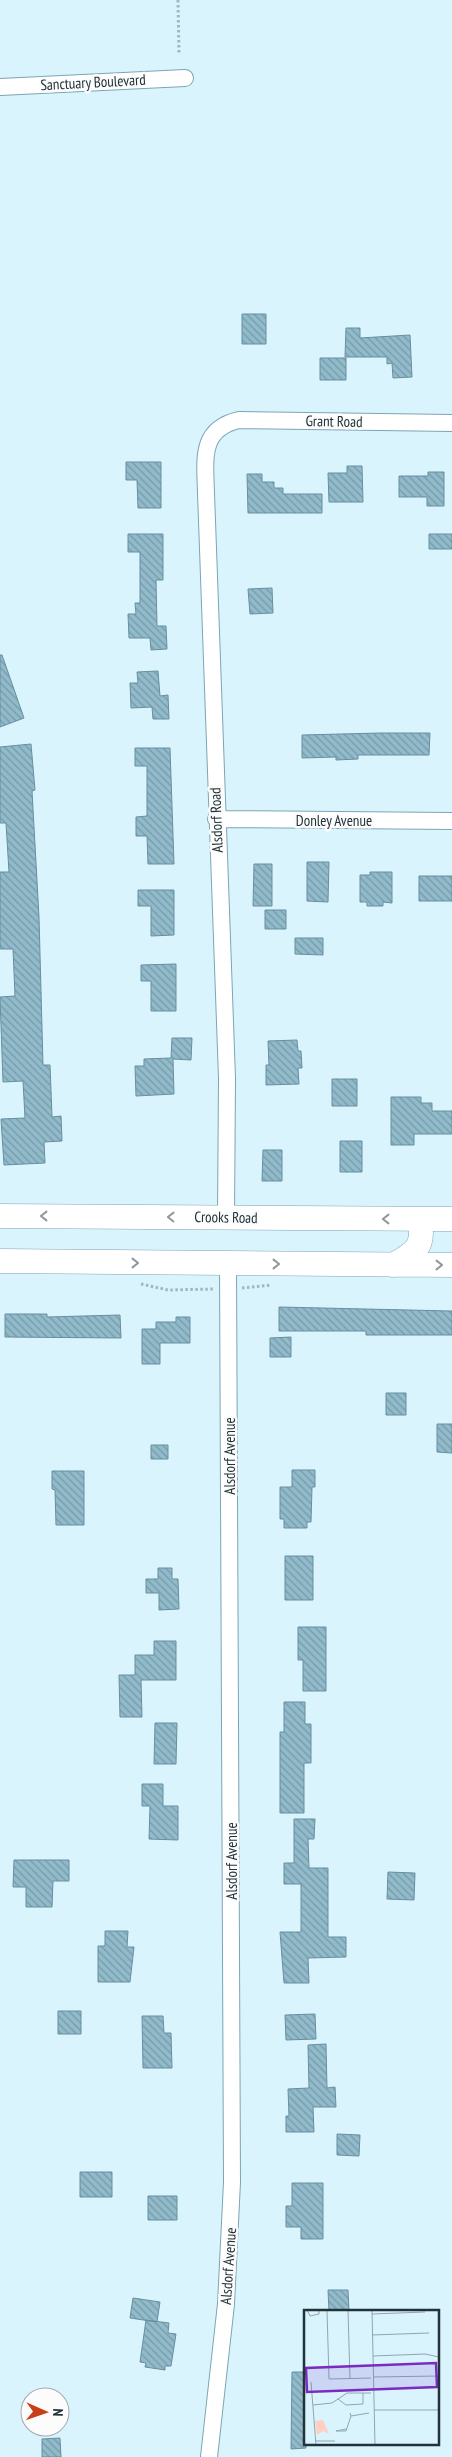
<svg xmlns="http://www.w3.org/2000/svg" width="452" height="2457" font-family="'PT Sans Narrow',sans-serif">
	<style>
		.building { fill: url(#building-back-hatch); stroke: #678f9e }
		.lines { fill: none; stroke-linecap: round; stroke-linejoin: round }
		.street-casing { stroke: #7ca5b4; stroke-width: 18 }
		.secondary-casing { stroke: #7ca5b4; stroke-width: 25 }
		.path { stroke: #a0b7c0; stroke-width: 3; stroke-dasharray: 2.5 2.5; stroke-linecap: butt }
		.street { stroke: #fff; stroke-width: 16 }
		.secondary { stroke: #fff; stroke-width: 24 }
		.oneway { stroke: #90989c }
		.labels { text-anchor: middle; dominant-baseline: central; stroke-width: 5; stroke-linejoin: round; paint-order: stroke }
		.street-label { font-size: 15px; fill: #213238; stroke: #fcfcfc }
		.inset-road { fill: none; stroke: #90a6af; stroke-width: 1 }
		.view { fill: #7b2cbf; fill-opacity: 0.15; stroke: #7b2cbf; stroke-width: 2.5 }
		.inset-edge { fill: none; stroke: #213238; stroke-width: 2.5 }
	</style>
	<defs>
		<pattern id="building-back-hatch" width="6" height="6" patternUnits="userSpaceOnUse" patternTransform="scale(1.25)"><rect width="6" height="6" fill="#91bbcb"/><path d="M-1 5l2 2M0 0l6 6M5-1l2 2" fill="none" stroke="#7699a6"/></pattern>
	</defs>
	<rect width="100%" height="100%" fill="#daf4fe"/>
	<path class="building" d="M242,314H266V344H242Z
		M346,328H360V338L410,335L412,377L393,378L392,363L387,364V357H345Z
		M320,358H346V380H320Z
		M126,462H161V508H138L137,480H126Z
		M347,466H362L363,502H329L328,473H347Z
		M428,472H444V506H427V497H399V476H428Z
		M247,474H262V482H274V488H283V494H322V513H248Z
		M128,534H163V580H156L157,626H166L167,649L151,650L150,638H129L128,614H136L135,603H140V552H128Z
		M429,534H452V549H429Z
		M272,588L273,613L250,614L248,589Z
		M0,655H2L24,718L0,727Z
		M158,671L160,696L168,695L169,719H153L152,707L131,708L130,683H138L137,672Z
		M380,733H430L429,755H358V759L336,760V757L302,758V735Z
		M31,744L35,790L32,791L39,917L43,1065H50L52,1117L61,1116L62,1141L44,1142L45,1163L4,1165L1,1119L25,1118L23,1081L3,1082L0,997L15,996L13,949H0V872H9L6,823H0V747Z
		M135,748H170L174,864H148L147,836H136V817L147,816V766H135Z
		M307,862H329L328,902L307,901Z
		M254,864H272V906H253Z
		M370,872H392V903L383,902V906H367V902H360V875H370Z
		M419,876H452V901H419Z
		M138,890H174V935L151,936V906H138Z
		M265,910H286V929H265Z
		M295,938H323V955L295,954Z
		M176,964V1011H151V981H141V965Z
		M172,1038H192L191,1060L173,1059L174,1094L136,1096L135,1066H144V1059L171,1058Z
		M297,1040L298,1051H301L302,1068H298L299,1084L266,1085V1065H269L268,1041Z
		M332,1079H357V1106H332Z
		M391,1097H421V1103H432V1111H452V1134H414V1145H391Z
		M340,1141H362V1172H340Z
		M263,1150H282V1181H262Z
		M279,1307L452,1311V1335H366V1331H279Z
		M5,1314H47V1317L120,1315L121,1338L5,1337Z
		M176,1317H190V1343H160V1364H142V1329H156V1322H176Z
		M291,1337V1357H270V1338Z
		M386,1393H406V1415H386Z
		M437,1424H452V1453L437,1452Z
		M151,1445H168V1459H151Z
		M292,1470H315V1487H312L311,1522H307V1528H284V1519H280V1487H292Z
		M52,1471H84V1525H56L55,1490L52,1489Z
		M285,1556H313V1600H285Z
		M158,1568H172V1579H178L179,1609L159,1610V1593H146V1579H158Z
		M298,1627H326V1691H303V1660H298Z
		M154,1641H176V1680H141L142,1717H120L119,1675H135V1655H154Z
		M284,1702H305V1724H311V1763H304V1813H280V1732H284Z
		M155,1723H177L176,1764H154Z
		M142,1784H163V1806H178V1840L149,1839L150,1806H142Z
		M294,1819H315L314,1839H308L309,1868H328V1937H346V1957L308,1958L309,1983H284L280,1932H301V1884H284V1863H294Z
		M14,1860H69V1881H53L52,1907H26V1887H13Z
		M388,1872L415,1873L414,1900L387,1899Z
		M105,1931H128L127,1947H134L130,1982H98V1946H105Z
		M58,2011H81V2034H58Z
		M315,2014L316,2039L286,2040L285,2015Z
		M142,2016H163L164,2033H171L172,2068H143Z
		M326,2044L327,2088L335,2087L336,2107H313L314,2132H286V2116H289L288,2089L309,2088L308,2045Z
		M337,2134L360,2135L359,2156L337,2155Z
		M80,2172H112V2197H80Z
		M292,2183H323V2239H301V2227H286V2206H292Z
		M148,2196H177V2220H148Z
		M328,2290H348L349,2311H329Z
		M133,2298L160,2302L157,2322L130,2318Z
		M146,2320L169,2323L168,2333L176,2334L171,2366H165V2370L145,2367L146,2363L140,2362Z
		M292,2372H306V2448L291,2449Z
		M60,2438L61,2457H42V2439Z"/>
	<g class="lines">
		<g class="street-casing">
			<path id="street" d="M0,87L185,78
				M216,819L452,821
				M226,1217L227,1078L206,493C205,458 200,429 239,420L452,423
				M209,2457L226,2304L232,2182L228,1264"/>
		</g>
		<g class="secondary-casing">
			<path id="secondary" d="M0,1216L452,1219
				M0,1261L452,1265
				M393,1265C415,1253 426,1246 419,1219"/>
		</g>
		<path class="path" d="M178,0L179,55
			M141,1284L168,1290L214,1289
			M242,1288L271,1285"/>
		<use href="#street" class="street"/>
		<use href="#secondary" class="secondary"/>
	</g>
	<defs><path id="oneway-chevron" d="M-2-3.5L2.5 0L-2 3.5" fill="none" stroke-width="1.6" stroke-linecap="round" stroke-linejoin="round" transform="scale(1.25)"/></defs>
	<g class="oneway">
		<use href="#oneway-chevron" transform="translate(44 1216) rotate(180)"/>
		<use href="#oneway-chevron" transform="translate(171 1217) rotate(-179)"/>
		<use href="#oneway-chevron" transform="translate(386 1219) rotate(-180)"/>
		<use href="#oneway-chevron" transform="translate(135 1263)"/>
		<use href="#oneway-chevron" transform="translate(276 1264)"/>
		<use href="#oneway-chevron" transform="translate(439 1265)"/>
	</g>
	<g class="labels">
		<g class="street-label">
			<text transform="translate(93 82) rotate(-3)">Sanctuary Boulevard</text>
			<text transform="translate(334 421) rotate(1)">Grant Road</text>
			<text transform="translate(216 820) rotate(-92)">Alsdorf Road</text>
			<text x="334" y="820">Donley Avenue</text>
			<text transform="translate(226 1217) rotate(1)">Crooks Road</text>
			<text transform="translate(229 1456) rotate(-90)">Alsdorf Avenue</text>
			<text transform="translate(231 1861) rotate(-90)">Alsdorf Avenue</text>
			<text transform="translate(228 2266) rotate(-86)">Alsdorf Avenue</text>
		</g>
	</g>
	<g transform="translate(304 2310)">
		<rect width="135" height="135" fill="#daf4fe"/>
		<path d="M19,110L25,124L19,121L13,125L11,111Z" fill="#fecfc2"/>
		<path class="inset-road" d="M3,0L6,6L15,4V0M23,0L25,69L67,68M44,0L46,69M68,0L71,135M68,4L121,2M68,25L125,23M69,46L121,44L135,47M69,67L135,66M7,72L12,135M34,89L42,95L59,94V83M9,95L28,93L43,83H67M70,100H135M46,103L47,106L65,103M42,119L32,121H42L47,106M11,131H31"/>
		<path class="view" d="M132,53L133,77L3,82L2,58Z"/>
		<rect width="135" height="135" class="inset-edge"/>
	</g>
	<g transform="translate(45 2412) rotate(92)"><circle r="24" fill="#fcfcfc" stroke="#a4abae"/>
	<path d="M0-4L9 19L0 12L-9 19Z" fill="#c83f17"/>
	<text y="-8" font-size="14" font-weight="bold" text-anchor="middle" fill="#213238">N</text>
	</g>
</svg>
